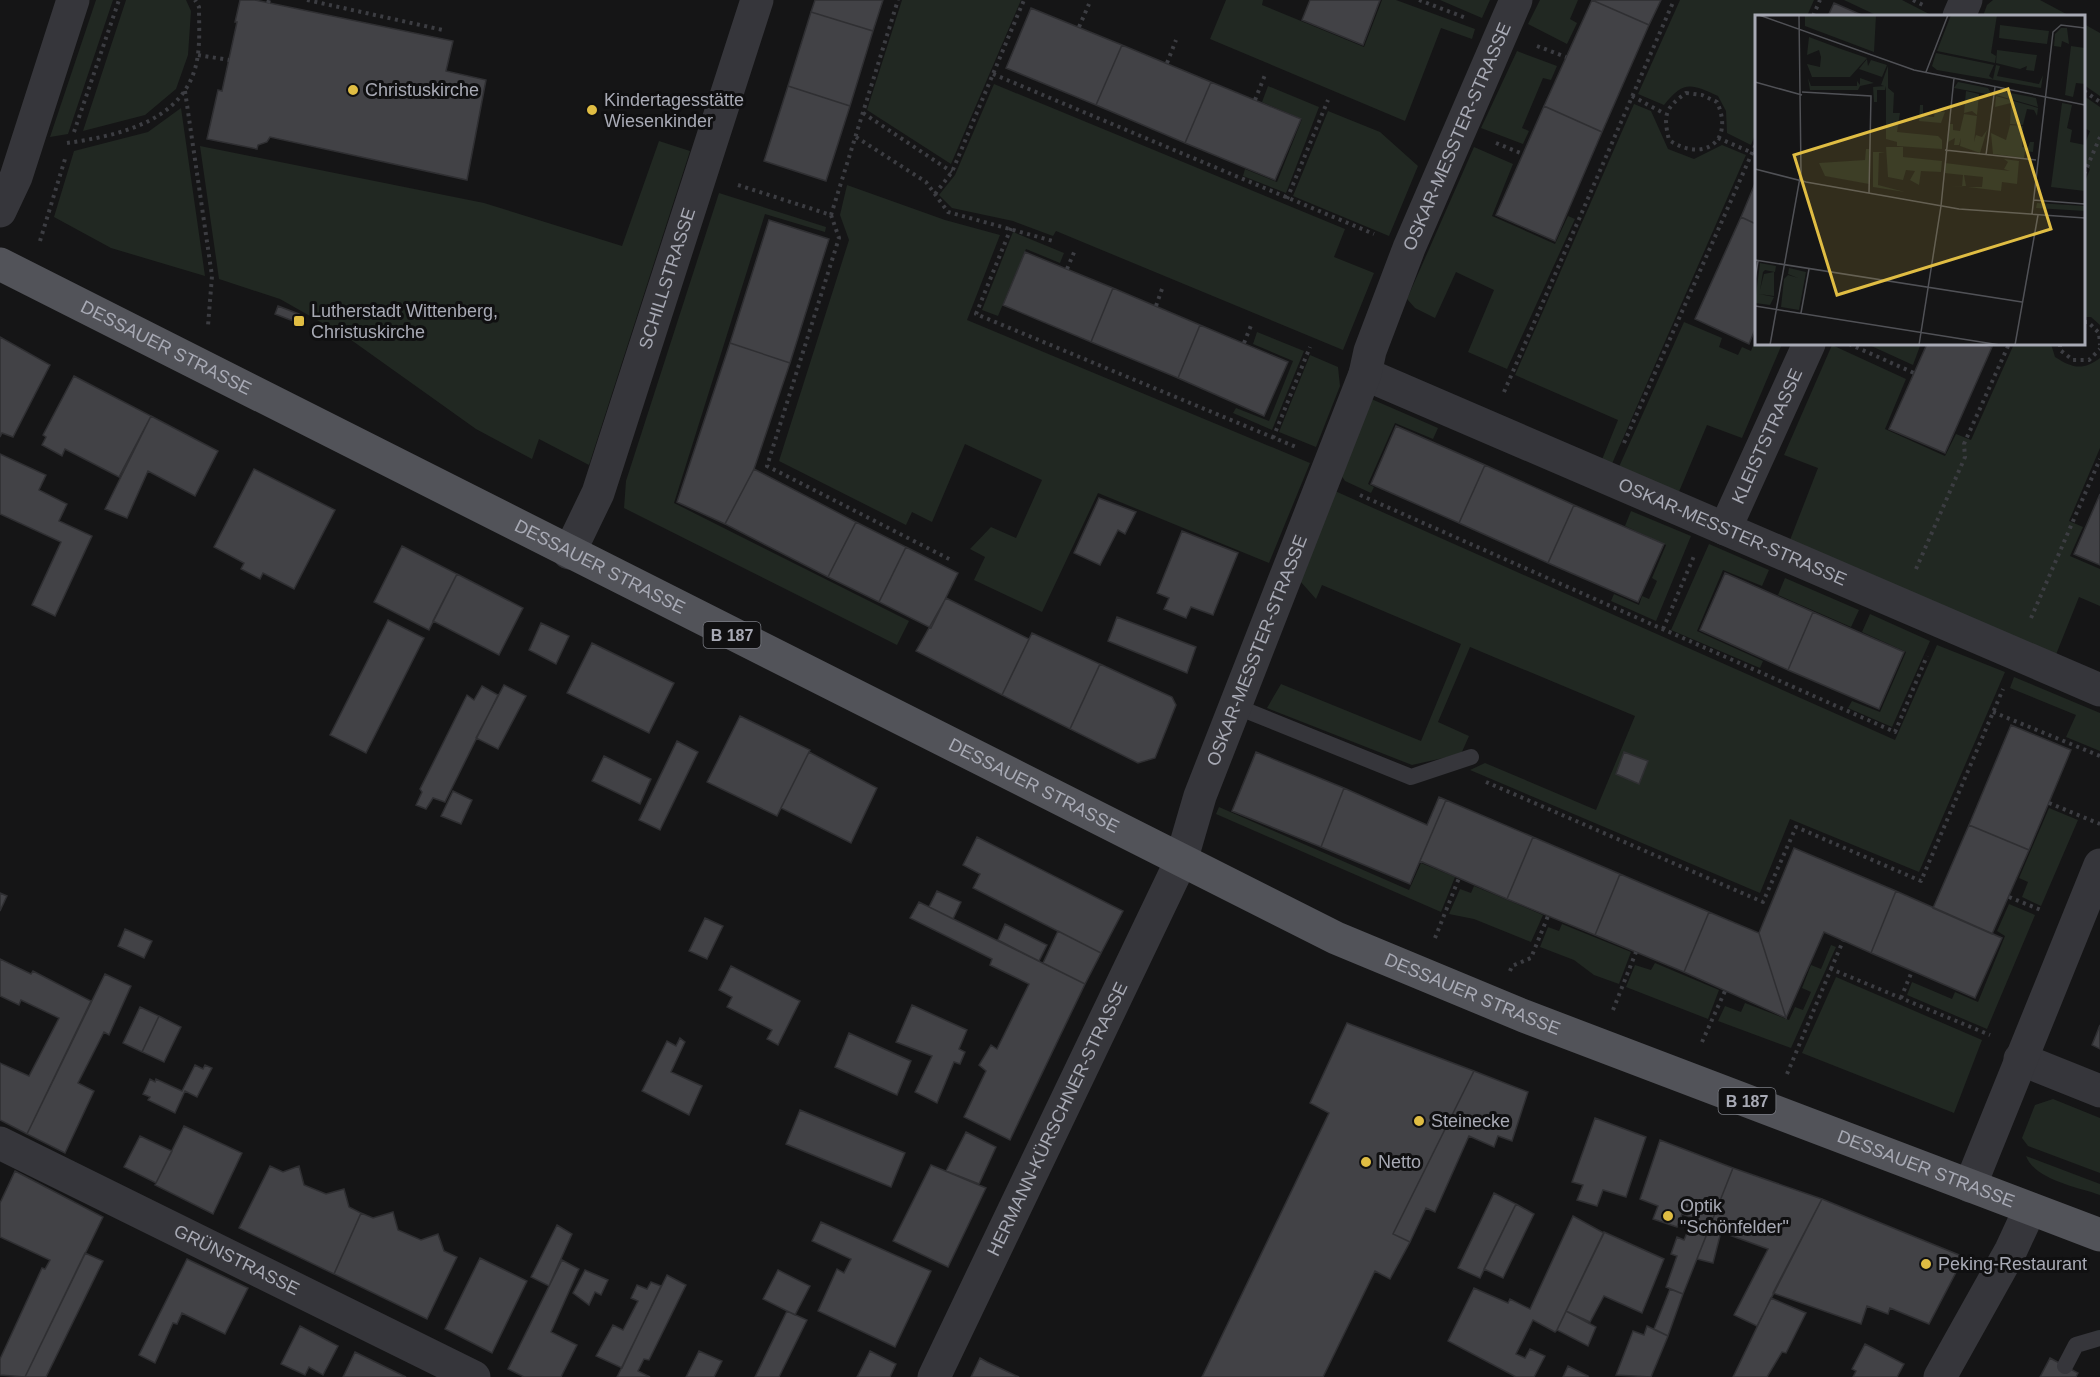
<svg xmlns="http://www.w3.org/2000/svg" width="2100" height="1377" font-family="Helvetica,sans-serif">
	<style>
		.green { fill: #212822 }
		.building { fill: #424246; stroke: #2f2f32; stroke-width: 1.5 }
		.lines { fill: none; stroke-linecap: round; stroke-linejoin: round }
		.path { stroke: #3c3d42; stroke-width: 4; stroke-dasharray: 3 4.5; stroke-linecap: butt }
		.lane { stroke: #36363b; stroke-width: 16 }
		.street { stroke: #36363b; stroke-width: 33 }
		.primary { stroke: #525359; stroke-width: 33 }
		.poi-dot { fill: #e0bd43; stroke: #101011; stroke-width: 2 }
		.labels { text-anchor: middle; dominant-baseline: central; stroke-width: 6; stroke-linejoin: round; paint-order: stroke }
		.shield { fill: #101011; stroke: #7a7c84; stroke-width: 1.5 }
		.shield-label { font-size: 16px; font-weight: bold; fill: #a8aab5 }
		.poi-label { font-size: 18px; fill: #a8aab5; stroke: #101011; text-anchor: start }
		.street-label { font-size: 18px; fill: #a8aab5; stroke: #101011 }
		.inset-road { fill: none; stroke: #505156; stroke-width: 1.5 }
		.view { fill: #e0bd43; fill-opacity: 0.15; stroke: #e0bd43; stroke-width: 3 }
		.inset-edge { fill: none; stroke: #a8aab5; stroke-width: 3 }
	</style>
	<rect width="100%" height="100%" fill="#151516"/>
	<path class="green" d="M96,0H113L68,134L50,137Z
		M126,0H186L191,11L188,55L176,89L145,115L83,131Z
		M902,0H1021L951,164L867,110Z
		M1226,0H1263L1262,5L1364,47L1382,0H1396L1475,29L1472,39L1441,28L1405,121L1210,39Z
		M1440,0H1490L1482,18Z
		M1540,0H1578L1570,19L1577,23L1567,44L1528,24Z
		M1680,0H1814L1807,16H1756V132L1751,145L1727,133L1726,111L1718,96C1691,84 1684,80 1664,105L1638,94Z
		M1844,0H1902L1933,16H1878Z
		M1993,0H2040L2070,16H1983L1987,5Z
		M2084,24L2100,33V96L2084,85Z
		M1517,51L1557,66L1551,80L1543,78L1522,128L1529,131L1523,144L1481,128Z
		M994,84L1345,229L1334,257L1374,273L1343,350L1056,231L1053,236L1013,221L952,208L939,195L955,175Z
		M1268,86L1319,107L1286,193L1243,176L1245,169L1277,182L1302,119L1262,102Z
		M2084,96L2100,107V325L2091,317H2084V184L2090,169L2084,166V146L2090,131L2084,128Z
		M1634,104L1651,111L1668,149L1694,159L1722,145L1746,155L1611,466L1601,462L1618,420L1515,375Z
		M181,108L205,276L111,248L54,217L74,151L148,132Z
		M1328,111L1380,132L1418,166L1389,236L1293,196Z
		M659,141L690,151L589,465L539,439L532,459L476,429L347,337L280,299L219,279L200,146L484,203L622,246Z
		M1474,147L1513,164L1492,216L1555,244L1568,216L1575,219L1507,369L1468,352L1494,290L1456,272L1435,318L1415,308L1407,299Z
		M847,185L945,220L1000,235L967,320L1310,463L1269,563L1098,493L1042,612L974,580L985,557L970,549L991,527L1016,538L1042,480L965,444L932,522L912,512L906,525L779,461L849,240L840,215Z
		M719,193L826,227L825,232L765,214L674,503L909,621L897,645L624,508L626,481Z
		M1013,232L1064,253L1060,263L1026,249L998,316L982,310Z
		M1684,322L1722,338L1719,347L1738,355L1742,347L1751,351L1756,338V344H1782L1742,438L1707,425L1678,494L1618,469Z
		M1257,332L1304,351L1272,430L1233,413L1236,408L1269,421L1293,361L1253,344Z
		M1867,344H1916L1920,346L1913,365Z
		M2014,344H2051L2055,357C2072,368 2083,371 2100,358V448L2069,521L2083,527L2070,556L2100,569V606L2079,597L2055,657L1790,540L1818,468L1784,455L1832,345L1906,379L1885,429L1945,456L1956,434L1971,440Z
		M1310,355L1338,367L1340,386L1316,447L1279,432Z
		M1369,398L1438,428L1433,439L1395,423L1368,484L1374,487L1371,493L1345,481L1339,472Z
		M1335,491L1895,740L1937,645L2005,672L1919,872L1790,819L1760,893L1470,770L1485,763L1596,810L1635,716L1470,647L1438,722L1469,736L1461,754L1412,765L1267,708L1281,684L1421,741L1461,644L1322,585L1316,599L1300,581Z
		M1631,511L1691,536L1656,621L1611,601L1614,594L1639,605L1642,596L1649,599L1657,581L1652,578L1666,545L1625,526Z
		M1709,544L1769,570L1762,586L1723,570L1697,631L1763,661L1760,668L1671,630Z
		M1785,578L1859,610L1851,627L1778,595Z
		M1870,614L1930,641L1892,727L1848,708L1852,701L1880,712L1906,652L1862,632Z
		M2014,677L2100,713V751L2066,737L2076,715L2010,688Z
		M1219,807L1409,890L1421,863L1455,877L1441,912L1216,814Z
		M2049,808L2078,820L2041,906L2022,897L2028,882L2019,878Z
		M1474,886L1543,915L1531,942L1474,919L1449,914L1460,889L1471,893Z
		M2009,904L2035,915L1987,1029L1907,995L1912,982L1952,999L1955,992L1978,1002L2005,936L1997,931Z
		M1562,924L1631,952L1619,984L1594,975L1574,960L1540,947L1548,927L1559,931Z
		M1831,945L1836,947L1791,1048L1718,1021L1725,1006L1741,1012L1745,1003L1789,1020L1795,1007L1803,1010L1811,992L1802,988L1811,965L1821,969Z
		M1655,963L1719,990L1708,1019L1626,987L1635,965L1651,970Z
		M1836,977L1982,1040L1954,1113L1802,1053Z
		M2053,1099L2100,1118V1173L2028,1146L2022,1138L2035,1105Z
		M2026,1156L2100,1184V1195C2077,1187 2035,1180 2026,1156Z"/>
	<path class="building" d="M240,0H255L453,41L446,71L486,80L467,180L270,137L267,142L258,145L257,149L207,139L218,90L222,91L237,22H235Z
		M815,0H883L873,31L811,12Z
		M1310,0H1380L1363,45L1302,20Z
		M1592,0H1661L1649,25Z
		M1592,0L1649,25L1602,132L1544,106Z
		M1834,3L1864,16H1828Z
		M1031,8L1122,45L1096,105L1006,68Z
		M811,12L873,31L850,106L788,86Z
		M1122,45L1211,82L1185,143L1096,105Z
		M1211,82L1301,119L1275,180L1185,143Z
		M788,86L850,106L826,181L764,161Z
		M1544,106L1602,132L1555,241L1496,215Z
		M1756,181V224L1741,217Z
		M1741,217L1756,224V327L1749,344L1695,319Z
		M769,220L829,239L790,363L730,343Z
		M1025,252L1113,288L1091,342L1003,305Z
		M1113,288L1200,325L1178,378L1091,342Z
		M278,306L299,314L296,322L275,314Z
		M1200,325L1288,362L1264,416L1178,378Z
		M0,337L50,365L13,437L2,433L0,437Z
		M730,343L790,363L754,469L725,524L677,502Z
		M1927,344H1983L1992,347L1945,453L1889,429Z
		M74,376L151,416L119,477L65,449L62,456L42,445L46,437L43,435Z
		M151,416L218,451L195,496L148,471L127,518L105,509Z
		M1396,426L1485,465L1459,523L1371,484Z
		M0,454L46,475L39,490L67,504L59,521L92,536L55,616L32,605L61,542L0,514Z
		M1485,465L1574,505L1548,563L1459,523Z
		M254,469L335,510L294,589L263,573L260,579L241,569L244,563L214,547Z
		M754,469L856,522L828,577L725,524Z
		M2100,494V565L2074,554Z
		M1099,498L1136,512L1125,534L1118,530L1100,565L1074,553Z
		M1574,505L1664,544L1638,602L1548,563Z
		M856,522L906,547L879,602L828,577Z
		M1182,531L1238,553L1213,615L1191,607L1186,618L1164,609L1169,598L1157,593Z
		M402,546L457,574L429,630L374,602Z
		M906,547L958,573L931,628L879,602Z
		M1725,573L1813,612L1788,670L1700,630Z
		M457,574L523,608L499,655L433,621Z
		M946,598L1029,639L1002,695L916,651Z
		M1813,612L1904,652L1879,709L1788,670Z
		M1117,617L1196,647L1187,673L1108,641Z
		M388,620L424,638L366,753L330,735Z
		M541,623L569,636L556,664L529,650Z
		M1032,633L1100,664L1070,729L1002,695Z
		M592,643L674,683L649,733L567,693Z
		M1100,664L1172,697L1176,705L1155,758L1138,763L1070,729Z
		M504,685L526,696L498,749L476,738Z
		M482,686L498,695L445,802L433,798L426,809L416,805L422,792L420,789L467,695L474,700Z
		M740,716L810,750L777,816L707,782Z
		M2011,725L2071,750L2029,850L1969,825Z
		M677,741L698,752L660,830L639,820Z
		M809,752L877,788L851,843L781,808Z
		M1256,752L1344,788L1321,847L1232,811Z
		M1624,752L1648,761L1639,784L1616,774Z
		M604,756L651,779L640,804L592,781Z
		M1344,788L1427,825L1439,797L1446,800L1410,884L1321,847Z
		M453,791L472,800L461,824L441,816Z
		M1446,800L1533,837L1507,899L1420,861Z
		M1969,825L2029,850L1992,934L1933,908Z
		M977,837L1123,911L1101,953L973,888L980,874L963,865Z
		M1533,837L1620,874L1595,935L1507,899Z
		M1794,848L1896,891L1871,953L1824,932L1786,1018L1759,933Z
		M1620,874L1709,912L1684,972L1595,935Z
		M937,891L961,902L953,919L929,907Z
		M1896,891L2002,938L1975,998L1871,953Z
		M0,893L7,896L0,911Z
		M919,902L1085,984L1010,1140L964,1117L986,1071L979,1065L991,1045L997,1049L1029,984L990,965L992,959L910,918Z
		M1709,912L1759,933L1786,1018L1684,972Z
		M705,918L723,926L707,959L689,951Z
		M1005,924L1047,945L1039,961L998,940Z
		M125,929L152,941L144,958L118,946Z
		M1058,931L1101,953L1085,984L1043,963Z
		M0,959L31,974L33,971L91,1001L27,1134L0,1120V1063L29,1076L59,1018L21,1000L19,1005L0,996Z
		M731,966L800,1001L778,1045L767,1039L772,1030L727,1007L732,997L719,990Z
		M105,974L131,986L109,1035L104,1032L78,1083L94,1091L65,1153L27,1134Z
		M912,1005L967,1030L959,1049L965,1052L960,1064L954,1062L937,1103L915,1092L932,1056L896,1042Z
		M140,1007L159,1016L142,1052L123,1043Z
		M159,1016L181,1027L164,1062L142,1052Z
		M1347,1023L1474,1071L1393,1234L1410,1242L1390,1279L1375,1271L1323,1377H1202L1329,1113L1310,1103Z
		M2100,1025V1049L2092,1045Z
		M849,1033L911,1061L897,1095L835,1067Z
		M680,1038L685,1042L671,1072L702,1086L689,1115L642,1091L667,1041L676,1046Z
		M195,1065L203,1069L205,1065L212,1068L197,1097L185,1091L175,1113L148,1100L150,1097L143,1094L150,1079L155,1082L156,1079L182,1091Z
		M1474,1071L1528,1092L1512,1141L1498,1136L1494,1147L1469,1136L1435,1212L1426,1208L1410,1242L1393,1234Z
		M800,1110L905,1153L891,1187L786,1144Z
		M1595,1118L1646,1137L1626,1197L1603,1190L1597,1206L1577,1200L1583,1185L1572,1182Z
		M184,1126L242,1153L213,1214L155,1185Z
		M966,1132L996,1147L979,1184L946,1171Z
		M140,1136L172,1151L156,1183L124,1167Z
		M1660,1140L1733,1168L1683,1294L1666,1287L1677,1256L1671,1254L1677,1237L1684,1240L1693,1218L1682,1214L1677,1227L1653,1219L1658,1206L1640,1199Z
		M931,1165L986,1188L948,1267L893,1241Z
		M270,1166L283,1172L299,1166L304,1185L326,1194L344,1189L349,1207L361,1213L334,1274L239,1228Z
		M1733,1168L1822,1199L1757,1326L1734,1315L1768,1249L1721,1232L1713,1263L1697,1259Z
		M15,1171L103,1217L25,1377L0,1375V1359L42,1268L45,1269L50,1260L0,1237V1203Z
		M1494,1193L1516,1204L1480,1278L1458,1268Z
		M1822,1199L1964,1257L1929,1324L1890,1308L1888,1314L1867,1306L1861,1324L1773,1293Z
		M1516,1204L1534,1214L1503,1278L1484,1269Z
		M393,1212L398,1230L421,1240L438,1234L444,1251L457,1257L427,1319L334,1274L361,1213L373,1218Z
		M1573,1216L1604,1233L1557,1330L1555,1332L1533,1320L1516,1354L1525,1358L1530,1349L1545,1356L1534,1377H1516L1448,1341L1474,1288L1508,1303L1510,1299L1530,1309Z
		M821,1222L931,1271L895,1347L818,1311L837,1269L844,1273L851,1259L812,1241Z
		M557,1225L572,1234L549,1286L531,1277Z
		M1604,1232L1664,1259L1642,1313L1604,1296L1590,1322L1566,1311Z
		M85,1253L103,1261L46,1377H25Z
		M480,1258L527,1281L492,1353L445,1329Z
		M187,1259L248,1288L225,1334L182,1313L177,1324L173,1323L155,1363L139,1355Z
		M562,1260L579,1269L551,1332L577,1345L561,1377H524L508,1369Z
		M585,1270L608,1280L601,1295L595,1292L589,1305L573,1293Z
		M778,1270L810,1286L795,1315L763,1299Z
		M667,1275L686,1285L649,1360L644,1359L638,1371L650,1377H617Z
		M651,1282L661,1286L622,1368L596,1356L613,1325L623,1330L638,1301L631,1298L637,1285L647,1289Z
		M1670,1289L1683,1294L1668,1336L1654,1329Z
		M1771,1298L1806,1313L1786,1353L1782,1352L1767,1377H1733Z
		M787,1311L807,1320L779,1377H755Z
		M1566,1311L1596,1327L1588,1346L1557,1330Z
		M300,1326L338,1346L323,1375L309,1367L305,1375L281,1364Z
		M1647,1326L1668,1336L1651,1377L1616,1375L1633,1331L1644,1335Z
		M1865,1344L1904,1364L1897,1377H1853L1856,1371L1852,1369Z
		M699,1351L722,1361L714,1377H686Z
		M870,1351L896,1364L890,1377H857Z
		M355,1352L406,1377H343Z
		M980,1358L987,1362L1019,1377H971Z
		M2050,1358L2078,1373L2076,1377H2040Z
		M1568,1366L1588,1376V1377H1563Z"/>
	<g class="lines">
		<path class="path" d="M307,0L443,30
			M1419,0L1466,18
			M1913,0L1923,5
			M268,3L269,0
			M1813,16L1820,0
			M1079,27L1089,4
			M1537,46L1566,57
			M198,55L229,60
			M1167,63L1176,40
			M993,74L1374,234
			M185,91L212,276L208,326
			M2084,91L2100,102
			M1686,93L1702,95L1717,102C1735,142 1703,163 1669,140C1663,115 1665,108 1686,93Z
			M1632,96L1665,114
			M1255,100L1265,75
			M863,113L952,172
			M74,132L119,0
			M856,137L926,182L948,212L1053,241
			M1718,138L1753,153
			M67,143C122,135 190,120 198,54C200,39 199,22 199,7L195,0
			M1496,143L1523,154
			M2084,174L2100,137
			M738,185L831,215L898,0
			M935,194L952,172L1024,0
			M1287,199L1328,100
			M831,215L839,238L767,466L953,561
			M1011,228L976,314L1296,447
			M40,241L65,159
			M1067,269L1075,250
			M1156,306L1163,286
			M2084,322H2088L2099,333L2100,345
			M1244,343L1252,323
			M1849,344L1914,373
			M2060,344V350L2073,360H2089L2100,349
			M1504,392L1674,0
			M1273,438L1310,347
			M1624,443L1756,144
			M1360,495L1895,732L1927,656
			M1916,569L1965,457L1964,444L2009,344
			M2031,618L2100,459
			M1663,629L1694,556
			M1993,712L2100,756
			M1486,782L1763,902L1796,827L1921,881L2003,689
			M2049,803L2100,824
			M2009,897L2041,910
			M1435,938L1459,878
			M1831,969L1843,941
			M1510,971L1512,966L1531,958L1548,916
			M1901,998L1912,971
			M1613,1010L1636,952
			M1702,1042L1725,991
			M1787,1074L1831,969L1990,1035"/>
		<path class="lane" d="M1235,706L1411,777L1471,757
			M2065,1366L2076,1345L2100,1338"/>
		<g class="street">
			<path d="M1959,16L1966,0"/>
			<path d="M0,211L16,177L73,0"/>
			<path id="s1" d="M1365,374L2100,690"/>
			<path id="s2" d="M1725,529L1809,344"/>
			<path id="s3" d="M569,553L598,493L757,0"/>
			<path d="M2020,1059L2100,1091"/>
			<path id="s4" d="M0,1143L474,1377"/>
			<path d="M1970,1186L2100,865"/>
			<path id="s5" d="M934,1377L1181,861L1200,796L1365,374L1370,351L1409,248L1516,0"/>
			<path d="M1940,1377L2011,1250L2030,1209"/>
		</g>
		<path class="primary" id="s6" d="M0,264L1336,938L1524,1016L2100,1235"/>
	</g>
	<g class="poi-dot">
		<circle cx="353" cy="90" r="6"/>
		<circle cx="592" cy="110" r="6"/>
		<rect x="293" y="315" width="12" height="12" rx="3"/>
		<circle cx="1419" cy="1121" r="6"/>
		<circle cx="1366" cy="1162" r="6"/>
		<circle cx="1668" cy="1216" r="6"/>
		<circle cx="1926" cy="1264" r="6"/>
	</g>
	<g class="labels">
		<g class="shield">
			<rect x="703.5" y="622" width="57" height="26" rx="4.5"/>
			<rect x="1718.5" y="1088" width="57" height="26" rx="4.5"/>
		</g>
		<g class="shield-label">
			<text x="732" y="635">B 187</text>
			<text x="1747" y="1101">B 187</text>
		</g>
		<g class="poi-label">
			<text x="365" y="90">Christuskirche</text>
			<text x="604" y="100">Kindertagesstätte<tspan x="604" dy="21">Wiesenkinder</tspan></text>
			<text x="311" y="311">Lutherstadt Wittenberg,<tspan x="311" dy="21">Christuskirche</tspan></text>
			<text x="1431" y="1121">Steinecke</text>
			<text x="1378" y="1162">Netto</text>
			<text x="1680" y="1206">Optik<tspan x="1680" dy="21">"Schönfelder"</tspan></text>
			<text x="1938" y="1264">Peking-Restaurant</text>
		</g>
		<g class="street-label">
			<text stroke="none"><textPath href="#s5" startOffset="1348">OSKAR-MESSTER-STRASSE</textPath></text>
			<text stroke="none"><textPath href="#s3" startOffset="292">SCHILLSTRASSE</textPath></text>
			<text stroke="none"><textPath href="#s6" startOffset="186">DESSAUER STRASSE</textPath></text>
			<text stroke="none"><textPath href="#s2" startOffset="102">KLEISTSTRASSE</textPath></text>
			<text stroke="none"><textPath href="#s1" startOffset="400">OSKAR-MESSTER-STRASSE</textPath></text>
			<text stroke="none"><textPath href="#s6" startOffset="672">DESSAUER STRASSE</textPath></text>
			<text stroke="none"><textPath href="#s5" startOffset="796">OSKAR-MESSTER-STRASSE</textPath></text>
			<text stroke="none"><textPath href="#s6" startOffset="1158">DESSAUER STRASSE</textPath></text>
			<text stroke="none"><textPath href="#s6" startOffset="1644">DESSAUER STRASSE</textPath></text>
			<text stroke="none"><textPath href="#s5" startOffset="286">HERMANN-KÜRSCHNER-STRASSE</textPath></text>
			<text stroke="none"><textPath href="#s6" startOffset="2130">DESSAUER STRASSE</textPath></text>
			<text stroke="none"><textPath href="#s4" startOffset="264">GRÜNSTRASSE</textPath></text>
		</g>
	</g>
	<g transform="translate(1755 15)">
		<rect width="330" height="330" fill="#151516"/>
		<path d="M50,0H121L119,37L50,11ZM196,0H242L236,38L241,41L240,48L182,36ZM245,10L294,16L292,29L244,23ZM306,13H312L314,29L307,26L306,32L299,31L300,19ZM54,22L86,34L112,43L95,62H57L52,49L65,52L66,42L64,35L52,40ZM316,31L330,33V69L321,68L318,82L310,80ZM242,35L282,40L279,56L271,55L272,51L265,54L241,48ZM181,38L239,50L234,61L238,64L241,50L245,51L242,61L284,69L288,60L286,73L182,55L177,51ZM112,44L113,51L116,45L132,50L127,62L104,54ZM133,51V73L139,78L138,98H145L142,117L183,121L187,125V134L142,131V127L131,124V71L130,75H122V87H119L118,72L129,71L126,70ZM53,63L56,71H102V66L105,70V63L119,68L105,71L103,75H55ZM203,67L233,73L237,80L199,73ZM211,76L224,79L222,100L217,96L209,98ZM245,76L281,83L283,92L241,80ZM241,81L283,93L282,101L279,95L272,94L268,110L255,109L256,88L240,92ZM307,88L317,90L312,113L317,115L315,127L330,130V176L296,172ZM165,90H168V101L179,102L180,96L190,97L186,108L164,106ZM209,99L222,101L219,127L221,120L227,122L232,115L225,138L205,131L206,123L204,130H199L200,123L193,127L194,109H198V115L205,116ZM255,110L268,111L267,132L273,133L275,127H279L278,137L270,136L269,143L238,139L236,118L251,125ZM131,132H148V142L187,146L186,157L166,156L164,170L155,165L160,156L151,155L148,165L133,162ZM111,134H114V169L70,161L64,148L110,145ZM118,137H130L124,138L123,170L150,177L118,172ZM249,144L264,146L262,169L247,167L246,176L213,172H227L228,162L209,160L211,171L190,172L207,171L208,160L189,158L190,148L255,156L249,154L253,147ZM282,188L330,191V196L281,193ZM5,248L21,251L20,257L10,255L8,257L5,275L9,259L19,257V281L4,279L19,282L15,290L0,288ZM34,253L51,257L44,295L26,292L29,264L33,260L43,263L33,259Z" fill="#212822"/>
		<path class="inset-road" d="M4,0L159,55L330,90M171,57L193,0M0,67L47,80M47,77L116,81L114,178M190,135L281,145M231,140L240,72M0,154L51,167L204,194L330,203M278,185L330,189M277,199L298,17L306,10L330,13M0,245L267,287M0,265L3,246M0,291L245,330M46,298L54,254M15,330L46,157L44,0M164,330L186,191L199,63M260,330L283,200"/>
		<path class="view" d="M253,74L296,214L82,280L39,140Z"/>
		<rect width="330" height="330" class="inset-edge"/>
	</g>
</svg>
